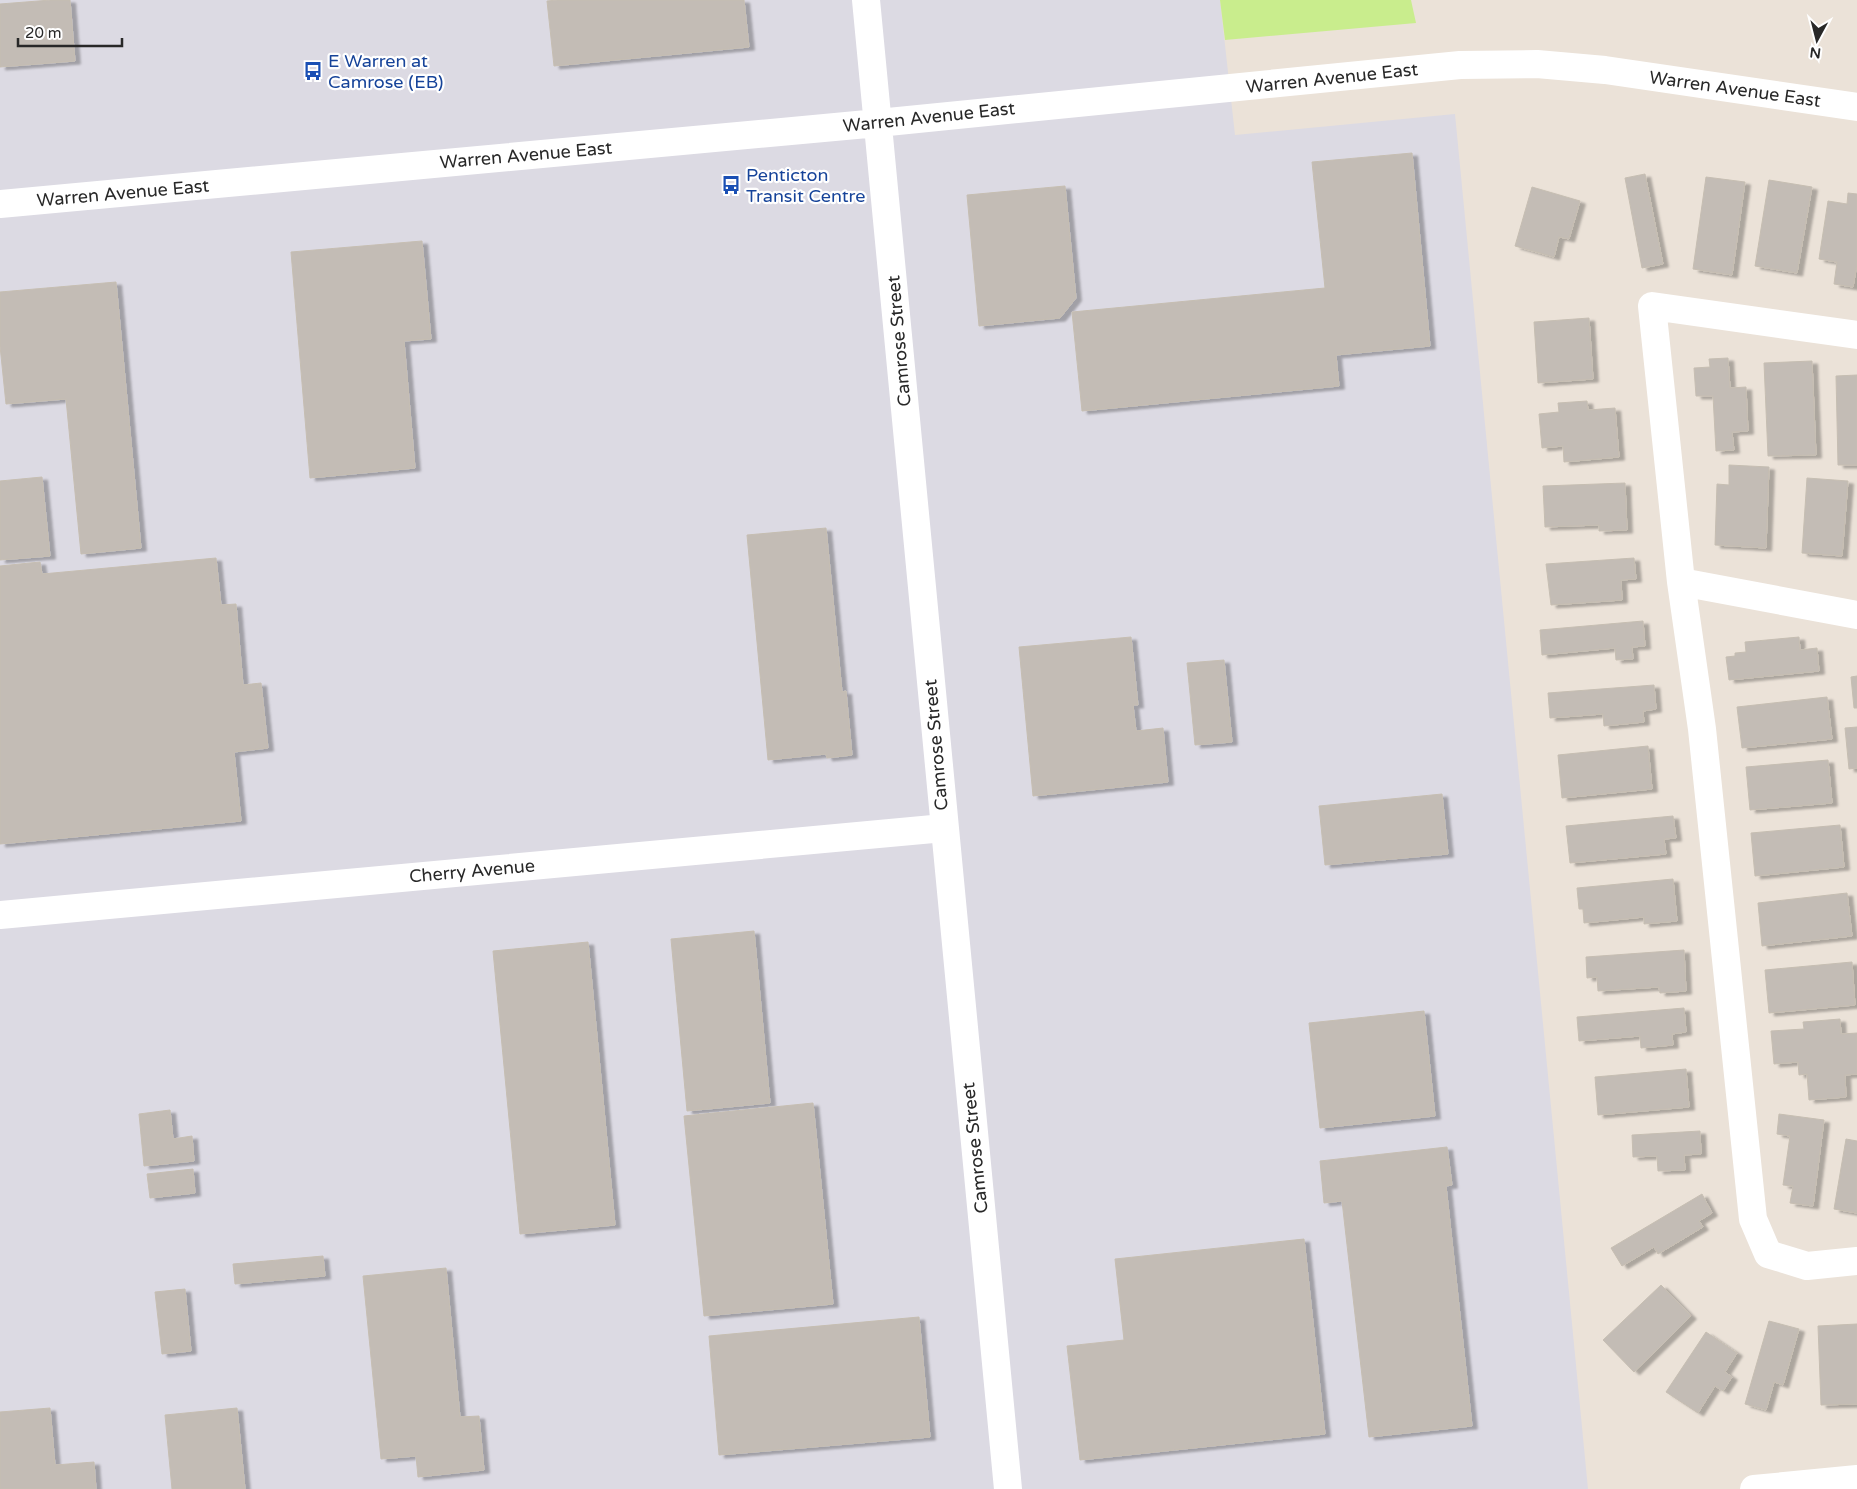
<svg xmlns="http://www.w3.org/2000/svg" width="1857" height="1489" font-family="'Varela Round',sans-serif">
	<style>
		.industrial { fill: #dcdae3 }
		.pitch { fill: #c9ed8d }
		.building { fill: #c3bcb5; stroke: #c6beb2; filter: url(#shadow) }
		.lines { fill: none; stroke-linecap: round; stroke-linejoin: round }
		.minor { stroke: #fff; stroke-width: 28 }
		.labels { text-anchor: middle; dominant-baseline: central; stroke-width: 4.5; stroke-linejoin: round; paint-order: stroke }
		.transit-label { font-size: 18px; fill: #164399; stroke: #fff; text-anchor: start }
		.street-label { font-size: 18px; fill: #282828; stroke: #fff }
	</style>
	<defs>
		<filter id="shadow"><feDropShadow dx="5.5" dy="3" stdDeviation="1" flood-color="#0004"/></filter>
	</defs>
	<rect width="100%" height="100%" fill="#ebe2d8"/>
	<path class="industrial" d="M0,0H1220L1235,135L1455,114L1588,1489H0Z"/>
	<path class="pitch" d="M1220,0H1411L1416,23L1225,40Z"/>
	<path class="building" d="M51,0H70L75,61L0,67V4Z
		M557,0H744L749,47L554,66L547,1Z
		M1412,153L1430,346L1336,355L1339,386L1082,411L1072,312L1325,288L1312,162Z
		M1645,174L1663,264L1642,268L1625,178Z
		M1706,177L1745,182L1732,275L1693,269Z
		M1769,180L1812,187L1797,273L1755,266Z
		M1065,186L1076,298L1060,318L979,326L967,195Z
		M1532,187L1580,201L1569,239L1559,237L1554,257L1515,246Z
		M1848,193L1857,194V264L1853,287L1834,284L1837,262L1819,259L1828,201L1847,204Z
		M422,241L431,339L404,341L415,468L310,478L291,252Z
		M116,282L141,548L81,554L66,399L6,404L0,346V292Z
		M1589,318L1593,379L1538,383L1534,322Z
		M1728,358L1730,388L1746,387L1748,431L1732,432L1734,450L1716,451L1713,396H1696L1694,368L1710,367L1709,359Z
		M1812,361L1816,455L1768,456L1764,363Z
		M1857,375V465H1838L1836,376Z
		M1587,401L1588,410L1615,408L1619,457L1564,462L1563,446L1542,448L1539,414L1559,412L1558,403Z
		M1729,465L1769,467L1766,548L1715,545L1717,484L1729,485Z
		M42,477L50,556L0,560V481Z
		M1807,478L1848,481L1842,556L1802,553Z
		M1625,483L1627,530L1599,531V525L1545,527L1543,486Z
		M826,528L842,692L846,691L852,755L827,758L826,754L768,760L747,535Z
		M216,558L221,605L236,604L243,685L261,683L268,748L234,752L241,821L0,844V566L40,562L42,574Z
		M1634,558L1636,579L1621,580L1622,600L1551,605L1546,564Z
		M1643,621L1645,646L1632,647L1633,659L1616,660L1615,648L1542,655L1540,630Z
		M1131,637L1138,705H1133L1136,731L1163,728L1168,782L1033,796L1019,647Z
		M1799,637L1800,650L1817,648L1819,671L1729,680L1726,657L1735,656V653L1746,652L1745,642Z
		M1224,660L1232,742L1195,745L1187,663Z
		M1857,676V708H1854L1851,677Z
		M1654,685L1656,709L1643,711L1644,722L1604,726L1603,714L1550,718L1548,693Z
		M1827,697L1832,739L1742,748L1737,707Z
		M1857,727V768L1849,769L1845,728Z
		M1648,746L1652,789L1562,798L1558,755Z
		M1828,760L1832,803L1750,810L1746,767Z
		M1442,794L1448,854L1325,865L1319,806Z
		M1673,816L1676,838L1664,839L1666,854L1570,863L1566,826Z
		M1840,825L1844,867L1755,876L1751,833Z
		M1673,879L1677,921L1644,924V917L1584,923L1583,909H1579L1577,888Z
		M1847,893L1852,936L1762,946L1758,903Z
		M754,931L770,1103L687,1111L671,939Z
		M588,942L615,1225L520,1234L493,951Z
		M1684,950L1686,991L1660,993L1659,987L1598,991L1597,977L1587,978L1586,957Z
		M1852,962L1855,1005L1769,1013L1765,970Z
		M1684,1008L1686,1032L1672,1034L1673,1045L1641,1048L1640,1036L1579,1041L1577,1017Z
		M1424,1011L1435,1116L1320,1128L1309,1023Z
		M1840,1019L1841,1034L1857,1033V1074L1845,1075L1846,1097L1809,1100L1807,1074L1799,1075L1798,1062L1774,1064L1771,1031L1804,1029L1803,1022Z
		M1686,1069L1689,1107L1598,1115L1595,1077Z
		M813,1103L833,1304L704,1316L684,1116Z
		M170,1110L173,1139L192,1136L194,1161L144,1166L139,1114Z
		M1779,1114L1824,1120L1813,1206L1790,1203L1793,1186L1783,1185L1790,1136L1777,1134Z
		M1700,1131L1701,1154L1684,1155L1685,1170L1658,1171L1657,1156L1633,1157L1632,1135Z
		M1846,1139L1857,1141V1213L1834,1209Z
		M1447,1147L1452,1185L1446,1186L1472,1426L1369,1437L1342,1201L1324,1203L1320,1161Z
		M193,1169L195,1193L150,1198L147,1174Z
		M1702,1194L1712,1213L1699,1221L1703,1227L1658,1254L1654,1247L1622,1266L1611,1248Z
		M1304,1239L1325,1434L1080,1460L1067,1346L1124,1340L1115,1259Z
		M323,1256L325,1276L235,1284L233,1264Z
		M446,1268L460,1417L479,1416L484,1470L418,1477L416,1456L381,1459L363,1276Z
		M1661,1285L1691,1316L1634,1372L1603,1340Z
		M185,1289L191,1351L162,1354L155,1292Z
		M919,1317L930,1437L719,1455L709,1336Z
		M1769,1321L1799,1329L1783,1385L1774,1382L1766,1410L1745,1404Z
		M1857,1324V1404L1821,1405L1818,1326Z
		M1706,1332L1737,1353L1725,1372L1732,1377L1723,1391L1715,1386L1698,1413L1666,1392Z
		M50,1408L55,1465L94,1462L96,1489H0V1412Z
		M237,1408L245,1489H172L165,1415Z"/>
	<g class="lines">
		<path class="minor" d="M866,0L1008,1489
			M0,204L878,123L1460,65L1537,64L1605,70L1857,107
			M1857,335L1652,306L1681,582L1702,729L1753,1219L1768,1254L1807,1266L1857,1261
			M1681,582L1857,615
			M0,915L944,828
			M1754,1489L1857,1479"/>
	</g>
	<defs>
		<g id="bus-bare" transform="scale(1.5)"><path d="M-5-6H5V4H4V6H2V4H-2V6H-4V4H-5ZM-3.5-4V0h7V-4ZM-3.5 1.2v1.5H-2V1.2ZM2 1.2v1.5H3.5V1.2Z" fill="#1a4fb4" stroke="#fff" stroke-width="2.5" paint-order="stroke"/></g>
	</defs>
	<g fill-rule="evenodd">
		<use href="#bus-bare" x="313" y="71"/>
		<use href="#bus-bare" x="731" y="185"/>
	</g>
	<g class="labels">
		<g class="transit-label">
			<text x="328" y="61">E Warren at<tspan x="328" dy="21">Camrose (EB)</tspan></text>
			<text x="746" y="175">Penticton<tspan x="746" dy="21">Transit Centre</tspan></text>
		</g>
		<g class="street-label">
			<text transform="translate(1332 78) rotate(-6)">Warren Avenue East</text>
			<text transform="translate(1735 89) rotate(8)">Warren Avenue East</text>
			<text transform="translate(929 117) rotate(-6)">Warren Avenue East</text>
			<text transform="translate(526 155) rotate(-5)">Warren Avenue East</text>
			<text transform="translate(123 193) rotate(-5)">Warren Avenue East</text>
			<text transform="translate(899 341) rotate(-95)">Camrose Street</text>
			<text transform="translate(936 745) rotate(-95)">Camrose Street</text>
			<text transform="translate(472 871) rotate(-5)">Cherry Avenue</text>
			<text transform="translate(975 1148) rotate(-96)">Camrose Street</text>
		</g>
	</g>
	<g transform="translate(1817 40) rotate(187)" stroke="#ffffff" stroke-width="4" paint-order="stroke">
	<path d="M0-4L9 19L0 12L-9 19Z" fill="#282828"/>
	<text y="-8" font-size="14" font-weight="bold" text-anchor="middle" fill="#282828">N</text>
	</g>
	<path d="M18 38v8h104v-8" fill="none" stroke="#282828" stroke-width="2.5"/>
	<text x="25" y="38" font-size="15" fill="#282828" stroke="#ffffff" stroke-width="4" paint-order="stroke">20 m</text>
</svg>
